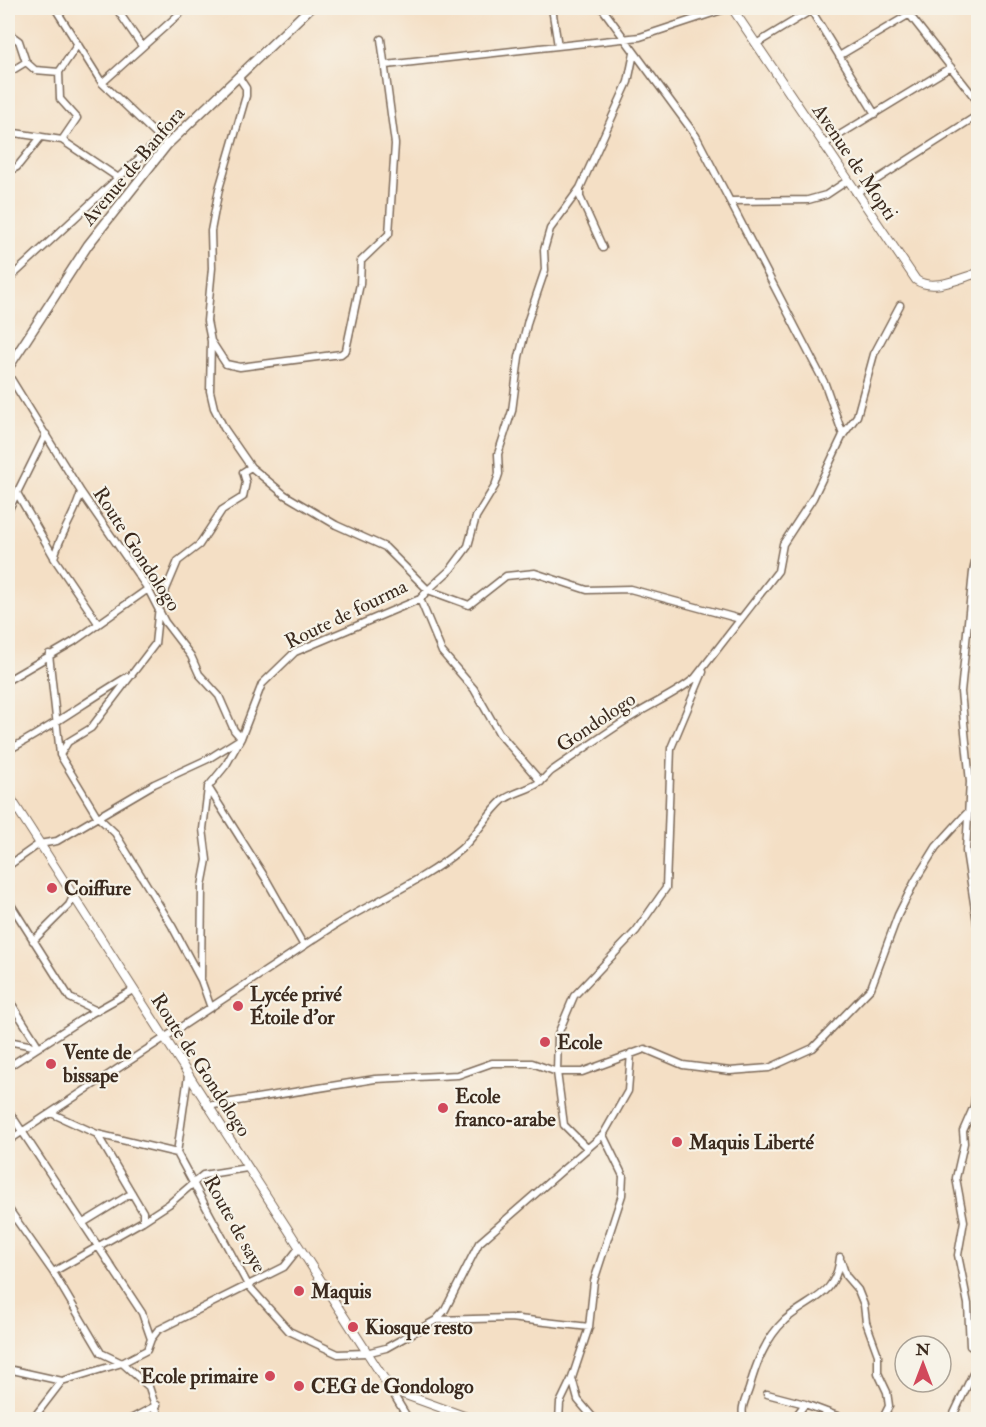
<svg xmlns="http://www.w3.org/2000/svg" width="986" height="1427" font-family="'IM FELL Double Pica',serif">
	<style>
		.lines { fill: none; stroke-linecap: round; stroke-linejoin: round }
		.minor-casing { stroke: #7c6958; stroke-width: 9 }
		.tertiary-casing { stroke: #7c6958; stroke-width: 10 }
		.secondary-casing { stroke: #7c6958; stroke-width: 11 }
		.minor { stroke: #fff; stroke-width: 6 }
		.tertiary { stroke: #fff; stroke-width: 8 }
		.secondary { stroke: #fff; stroke-width: 8 }
		.poi-dot { fill: #d1495b; stroke: #f7f3e8; stroke-width: 2 }
		.labels { text-anchor: middle; dominant-baseline: central; stroke-width: 4.5; stroke-linejoin: round; paint-order: stroke }
		.street-label { font-size: 20px; fill: #3b2a1e; stroke: #f7f3e8 }
		.poi-label { font-size: 20px; font-weight: bold; fill: #3b2a1e; stroke: #f7f3e8; text-anchor: start }
	</style>
	<rect width="100%" height="100%" fill="#f7f3e8"/>
	<filter id="ink" filterUnits="userSpaceOnUse"><feTurbulence type="fractalNoise" baseFrequency=".0167" numOctaves="2"/><feDisplacementMap in="SourceGraphic" scale="12" xChannelSelector="R" yChannelSelector="G"/><feConvolveMatrix kernelMatrix="1 2 1 2 8 2 1 2 1" color-interpolation-filters="sRGB"/></filter>
	<filter id="wash" filterUnits="userSpaceOnUse"><feTurbulence type="fractalNoise" baseFrequency=".008" numOctaves="4" result="noise"/><feDisplacementMap in="SourceGraphic" scale="24" xChannelSelector="R" yChannelSelector="G"/><feGaussianBlur stdDeviation="1.35" result="paint"/><feColorMatrix in="noise" values="0 0 0 0 0 0 0 0 0 0 0 0 0 0 0 0 0 1.4 0 .05"/><feComposite in="paint" operator="in"/></filter>
	<g filter="url(#wash)">
		<rect width="100%" height="100%" fill="#f4dfc5"/>
	</g>
	<g filter="url(#ink)">
		<g class="lines">
			<g class="minor-casing">
				<path id="minor" d="M55,8L102,83L167,145
					M116,8L142,46
					M552,8L558,46
					M602,8L696,136L825,384L843,435
					M973,8L978,14
					M811,10L875,114
					M909,14L978,102
					M8,33L19,41L26,62
					M756,44L815,8
					M839,56L920,8
					M386,65L640,37L728,8
					M59,72L60,99L77,118L62,140
					M8,73L26,62L35,70L59,72L78,44
					M238,76L246,88V96L219,189L211,231L212,268L207,321L211,341L210,391L214,408L224,428L251,467L285,495L336,525L385,547L428,590L451,569L468,546L476,517L495,486L499,474L498,454L512,411L519,357L528,320L545,270L544,250L550,229L580,188
					M102,83L186,8
					M8,132L62,140L117,177
					M823,145L951,67
					M8,172L17,167L41,137
					M856,193L978,115
					M731,201L808,200L826,195L847,181
					M603,248L580,197V188L628,82L634,53
					M8,280L159,140
					M211,341L226,364L240,367L341,354L346,350L360,284L361,261L389,234L395,144L381,39
					M8,374L81,492L148,589L165,622L191,656L199,674L219,696L234,730L241,738
					M81,492C76,514 60,533 54,558L98,623
					M17,493L54,557
					M8,511L46,434
					M978,546L973,572L961,692L970,782L966,851L978,929
					M420,599L442,652L474,689L499,733L541,782
					M49,654L60,754
					M8,680L73,642L148,589
					M8,747L12,748C52,727 88,700 127,677
					M8,866L39,844L57,841L154,784L208,759L240,739
					M8,900L70,998L97,1011
					M33,941L69,905L74,895
					M304,946L266,879L208,787L226,765L241,738L262,684L295,652L420,599L428,590L469,605L506,576L535,573L587,590L630,589L740,619
					M201,977L202,886L207,860L203,829L208,788
					M8,998L39,1047
					M211,1008L201,980L172,926L115,833L97,816L60,755L68,742L91,728L155,644L159,606L178,561L199,545L222,510L243,497L246,482L243,472L251,467
					M8,1041L38,1047
					M8,1067L85,1017L133,990
					M188,1076L177,1153L248,1285L289,1331L338,1354L366,1353L386,1348L436,1320L510,1318L589,1327
					M978,1076L974,1106L963,1131L964,1143L956,1178L964,1221L958,1255L968,1304L970,1346L978,1351
					M207,1106L375,1079L458,1075L492,1063H532L557,1072H582L645,1049L683,1065L730,1071L769,1068L813,1048L871,988L898,915L915,881L936,847L966,814
					M8,1110L142,1313L151,1339L147,1350L122,1363L101,1353L53,1272L8,1208
					M51,1113L97,1134L143,1212V1221L53,1272
					M97,1134L177,1153
					M8,1141L337,924C377,900 426,879 461,849C477,835 487,814 503,800C514,792 529,790 540,782C545,779 548,773 553,770C580,752 605,733 633,716C653,703 676,694 695,678L778,571L783,544L813,498L843,435L857,416L874,354L900,305
					M587,1148L564,1125L557,1072L558,1034L574,996L636,931L666,888L671,748L703,672
					M143,1221L169,1204L203,1175L247,1168
					M83,1223L132,1193
					M841,1261L846,1276L858,1290L864,1305L866,1322L878,1355V1373L887,1392L889,1406L882,1420
					M436,1320L445,1310L479,1243L603,1135
					M151,1339L158,1330L284,1267L299,1248
					M8,1369L62,1381
					M389,1387L409,1420
					M767,1394L805,1404L848,1420
					M32,1420L62,1381L122,1363L149,1387L160,1420
					M129,1420L157,1405
					M559,1420L560,1403L572,1378
					M595,1420L578,1400L572,1378L589,1327L594,1281L622,1195L623,1176L603,1135L628,1091L631,1053
					M744,1420C740,1408 745,1401 749,1389C756,1364 765,1339 785,1320C810,1298 836,1297 840,1257
					M793,1420L805,1404
					M951,1420L978,1363"/>
			</g>
			<g class="tertiary-casing">
				<path id="tertiary" d="M732,8L916,280C933,292 960,278 978,273
					M8,794L388,1385L400,1393L475,1420"/>
			</g>
			<g class="secondary-casing">
				<path id="secondary" d="M8,368L88,245L167,145L310,8"/>
			</g>
			<use href="#minor" class="minor"/>
			<use href="#tertiary" class="tertiary"/>
			<use href="#secondary" class="secondary"/>
		</g>
	</g>
	<g class="poi-dot">
		<circle cx="52" cy="888" r="6"/>
		<circle cx="238" cy="1006" r="6"/>
		<circle cx="545" cy="1042" r="6"/>
		<circle cx="51" cy="1064" r="6"/>
		<circle cx="443" cy="1108" r="6"/>
		<circle cx="677" cy="1142" r="6"/>
		<circle cx="299" cy="1291" r="6"/>
		<circle cx="353" cy="1327" r="6"/>
		<circle cx="270" cy="1376" r="6"/>
		<circle cx="299" cy="1386" r="6"/>
	</g>
	<g class="labels">
		<g class="street-label">
			<text transform="translate(855 162) rotate(56)">Avenue de Mopti</text>
			<text transform="translate(133 166) rotate(-50)">Avenue de Banfora</text>
			<text transform="translate(137 549) rotate(57)">Route Gondologo</text>
			<text transform="translate(346 614) rotate(-26)">Route de fourma</text>
			<text transform="translate(596 722) rotate(-34)">Gondologo</text>
			<text transform="translate(201 1065) rotate(57)">Route de Gondologo</text>
			<text transform="translate(235 1224) rotate(61)">Route de saye</text>
		</g>
		<g class="poi-label">
			<text x="64" y="888">Coiffure</text>
			<text x="250" y="994">Lycée privé<tspan x="250" dy="23">Étoile d'or</tspan></text>
			<text x="557" y="1042">Ecole</text>
			<text x="63" y="1052">Vente de<tspan x="63" dy="23">bissape</tspan></text>
			<text x="455" y="1096">Ecole<tspan x="455" dy="23">franco-arabe</tspan></text>
			<text x="689" y="1142">Maquis Liberté</text>
			<text x="311" y="1291">Maquis</text>
			<text x="365" y="1327">Kiosque resto</text>
			<text x="258" y="1376" text-anchor="end">Ecole primaire</text>
			<text x="311" y="1386">CEG de Gondologo</text>
		</g>
	</g>
	<rect width="986" height="1427" fill="none" stroke="#f7f3e8" stroke-width="30"/>
	<g transform="translate(923 1364)"><circle r="28" fill="#f7f3e8" stroke="#aca397" stroke-width="1.5"/>
	<path d="M0-4.5L10 22L0 15L-10 22Z" fill="#d1495b"/>
	<text y="-9" font-size="16" font-weight="bold" text-anchor="middle" fill="#3b2a1e">N</text>
	</g>
</svg>
